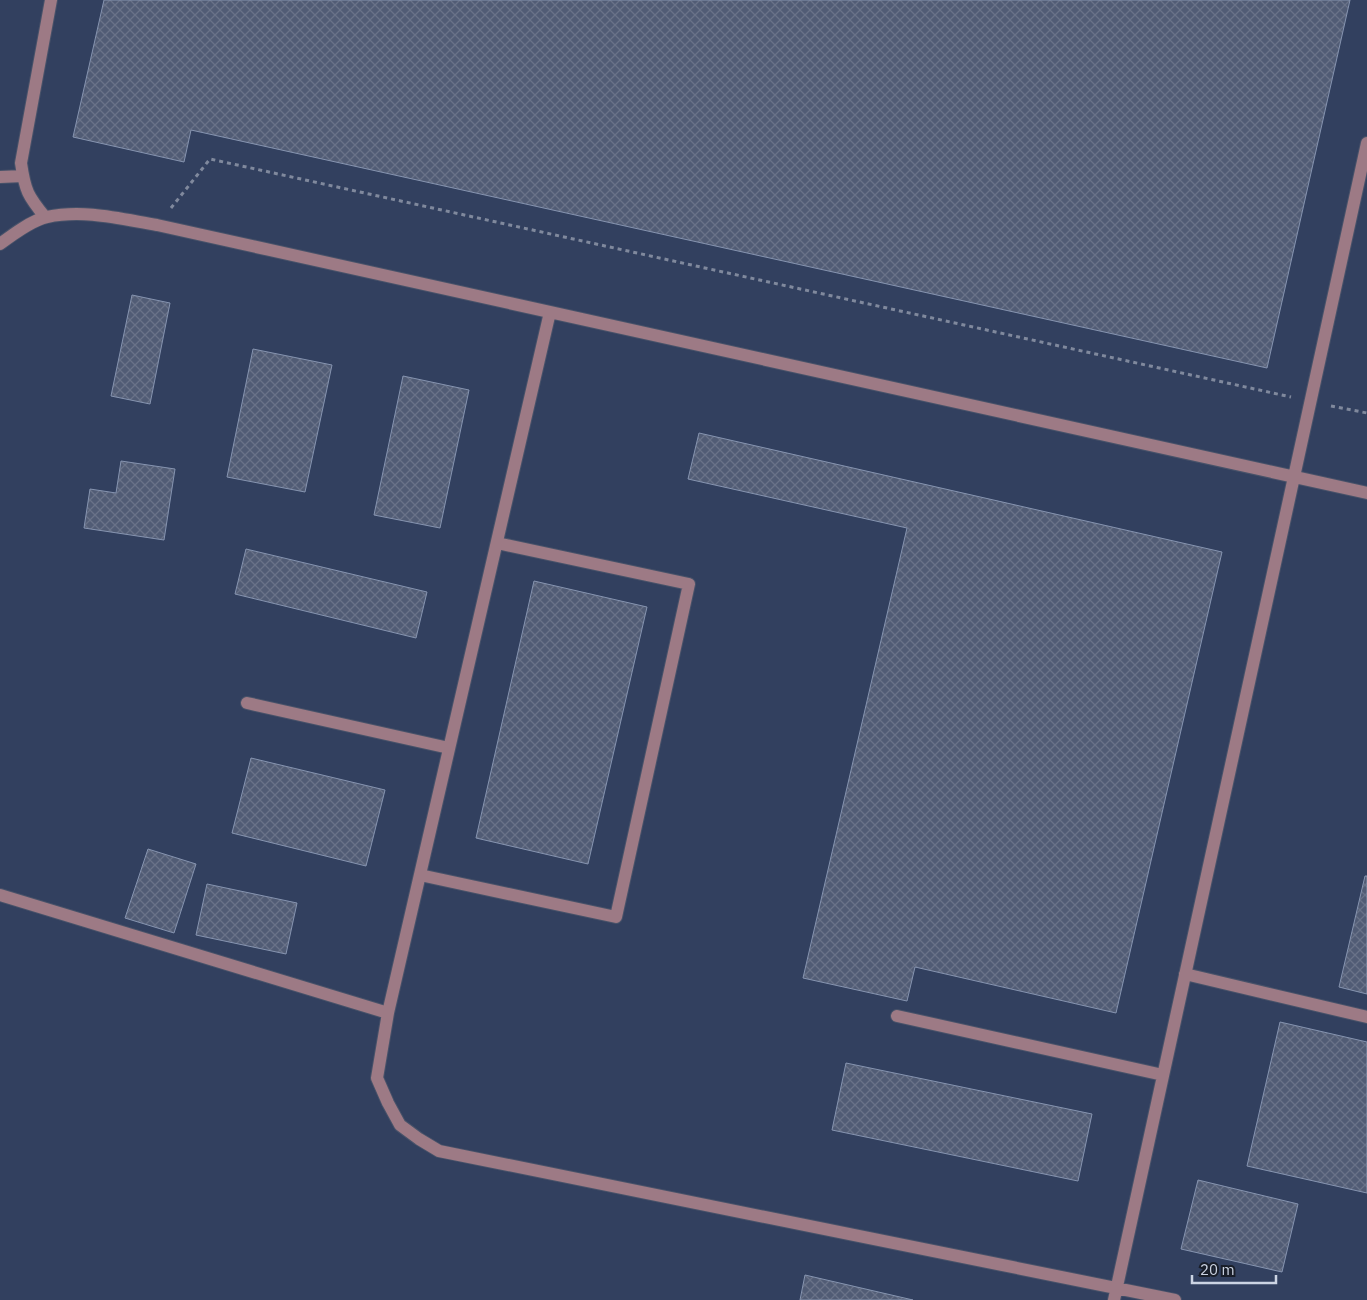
<svg xmlns="http://www.w3.org/2000/svg" width="1367" height="1300" font-family="'IBM Plex Sans',sans-serif">
	<style>
		.built { fill: #32405f }
		.building { fill: url(#building-cross-hatch); stroke: #8694b0 }
		.lines { fill: none; stroke-linecap: round; stroke-linejoin: round }
		.minor-casing { stroke: #485269; stroke-width: 14 }
		.path { stroke: #80899d; stroke-width: 3; stroke-dasharray: 4 4; stroke-linecap: butt }
		.minor { stroke: #9d7a85; stroke-width: 12 }
	</style>
	<defs>
		<pattern id="building-cross-hatch" width="8" height="8" patternUnits="userSpaceOnUse" patternTransform="scale(1.25)"><rect width="8" height="8" fill="#515c75"/><path d="M0 0l8 8M0 8l8-8" fill="none" stroke="#697288"/></pattern>
	</defs>
	<rect width="100%" height="100%" fill="#2b364e"/>
	<path class="built" d="M0,0H1367V1300H0Z"/>
	<path class="building" d="M104,0H1350L1267,368L191,130L184,162L73,137Z
		M132,295L170,303L150,404L111,396Z
		M253,349L332,365L305,492L227,477Z
		M403,376L469,390L440,528L374,515Z
		M699,433L1222,552L1116,1013L915,967L907,1001L803,978L907,528L688,479Z
		M121,461L175,469L164,540L84,528L90,489L116,493Z
		M246,549L427,592L416,638L235,594Z
		M534,581L647,607L588,864L476,838Z
		M251,758L385,790L366,866L232,833Z
		M148,849L196,864L174,933L125,918Z
		M1365,876H1367V994L1339,987Z
		M207,884L297,903L286,954L196,935Z
		M1280,1022L1367,1042V1193L1247,1166Z
		M846,1063L1092,1114L1078,1181L832,1130Z
		M1198,1180L1298,1204L1282,1272L1181,1249Z
		M805,1275L913,1300H800Z"/>
	<g class="lines">
		<g class="minor-casing">
			<path id="minor" d="M0,177L23,176
				M45,217C28,196 25,191 21,163L51,0
				M0,244C12,235 32,220 47,217C84,209 121,219 157,225L1367,493
				M550,312L388,1013L377,1078L388,1103L400,1125L419,1139L439,1151L1175,1300
				M247,703L449,748
				M420,875L616,917L689,584L497,543
				M0,895L388,1013
				M1185,974L1367,1017
				M897,1016L1163,1075
				M1114,1300L1367,143"/>
		</g>
		<path class="path" d="M171,208L210,159L1291,397
			M1331,406L1367,413"/>
		<use href="#minor" class="minor"/>
	</g>
	<path d="M1192 1275v8h84v-8" fill="none" stroke="#ccd4e3" stroke-width="2.5"/>
	<text x="1200" y="1275" font-size="15" fill="#ccd4e3" stroke="#191e29" stroke-width="4" paint-order="stroke">20 m</text>
</svg>
